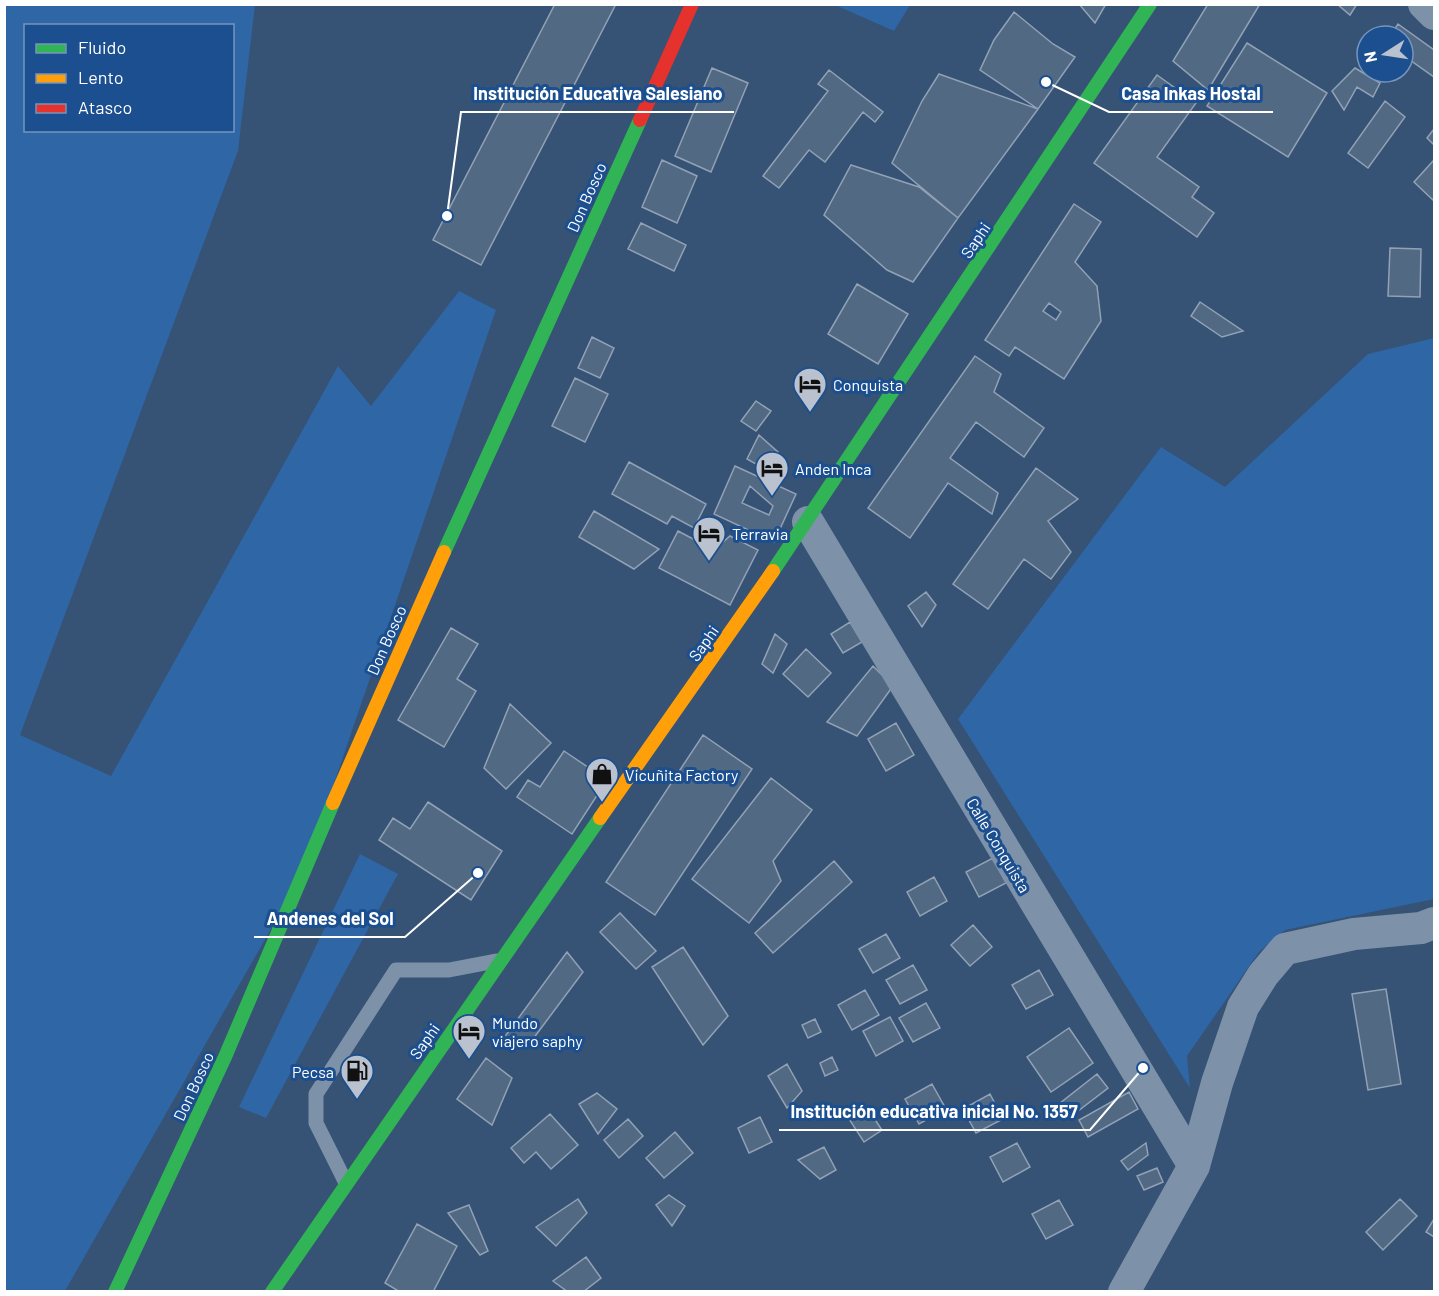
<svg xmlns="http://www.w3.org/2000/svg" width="1439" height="1296" font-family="Barlow,sans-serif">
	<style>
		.green { fill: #2f66a5; fill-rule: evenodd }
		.building { fill: #526984; stroke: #92a2b6; stroke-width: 1.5; fill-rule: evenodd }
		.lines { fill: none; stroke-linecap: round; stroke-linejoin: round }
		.lane { stroke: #7d92a8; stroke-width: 15 }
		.street { stroke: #7d92a8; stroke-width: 32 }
		.fast { stroke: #30b455; stroke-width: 14 }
		.slow { stroke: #ff9f0a; stroke-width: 14 }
		.jam { stroke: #e5322d; stroke-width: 14 }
		.labels { text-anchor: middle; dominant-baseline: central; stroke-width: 6; stroke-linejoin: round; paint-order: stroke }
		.street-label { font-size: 16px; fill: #fff; stroke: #1b4f8f }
		.poi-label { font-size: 16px; fill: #fff; stroke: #1b4f8f; text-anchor: start }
		.leader { fill: none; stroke: #fff; stroke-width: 2 }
		.callout-dot { fill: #fff; stroke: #1b4f8f; stroke-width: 2 }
		.callout-label { font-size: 18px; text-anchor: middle; font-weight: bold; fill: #fff; stroke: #1b4f8f; stroke-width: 6; stroke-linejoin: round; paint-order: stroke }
	</style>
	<rect width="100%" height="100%" fill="#365274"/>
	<path class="green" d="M5,5H255L238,151L20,735L111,776L338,366L371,406L459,291L496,310L304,871L65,1291L5,1292ZM26,26H232V130H26Z
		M835,5H910L894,31Z
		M1434,338V899L1285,930L1259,952L1187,1056L1190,1088L958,719L1161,447L1225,487L1368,354Z
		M360,854L398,874L266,1118L239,1107Z"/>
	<path class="building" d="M555,4H616L481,265L433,240Z
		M1079,4H1106L1095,23Z
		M1208,4H1260L1208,90L1173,61Z
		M1337,4H1357L1350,15Z
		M1014,12L1053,44L1075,57L1038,109L980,70L994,40Z
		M1398,24L1434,50V77L1403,55V36H1390Z
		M1247,43L1327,93L1288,157L1207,106Z
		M712,68L748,83L711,172L675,156Z
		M1355,68L1380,83L1373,97L1357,87L1344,110L1332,91Z
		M829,70L883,112L875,122L863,112L825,162L809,150L779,188L763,176L828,91L818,84Z
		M939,74L1038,109L958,218L892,163L922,101Z
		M1157,75L1196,103L1157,157L1199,187L1192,197L1214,213L1197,237L1094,163Z
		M1385,101L1405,117L1368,168L1348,153Z
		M1434,129V145L1427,138Z
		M662,160L697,176L677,223L642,207Z
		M1434,160V201L1414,182Z
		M851,165L919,187L958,218L913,282L887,270L824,215Z
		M1074,204L1101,222L1075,262L1097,286L1101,321L1064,379L1015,347L1009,356L985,340ZM1049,303L1061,312L1056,320L1043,311Z
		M641,223L686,245L674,271L628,249Z
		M1390,248L1421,249L1420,297L1388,296Z
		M857,284L908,314L878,364L828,334Z
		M1200,302L1243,331L1222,337L1191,316Z
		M592,337L614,348L600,378L578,368Z
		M975,356L1001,374L994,392L1044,428L1024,457L976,422L950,458L998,493L992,514L948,483L910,538L868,508Z
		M575,378L608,394L585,442L552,426Z
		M756,401L771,411L756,431L741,421Z
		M759,435L778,452L770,472L747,459Z
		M629,462L706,504L694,528L672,516L667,524L612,494Z
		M735,466L796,494L774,542L714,514ZM750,486L773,506L769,515L742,503Z
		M1036,468L1078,499L1048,521L1071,552L1051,579L1024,559L988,609L953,584Z
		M594,511L659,549L634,569L579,537Z
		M678,531L714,550L730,536L758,550L730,605L659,568Z
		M926,592L936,605L922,627L908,606Z
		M850,622L862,642L843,653L831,634Z
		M451,628L478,644L457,679L476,691L444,747L398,720Z
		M775,634L787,644L773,673L762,664Z
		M806,649L831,673L808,697L783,674Z
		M873,666L893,686L857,736L827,722Z
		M510,704L551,743L506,789L484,768Z
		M896,723L914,755L886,771L868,739Z
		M703,735L752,769L655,915L606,882Z
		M564,751L607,780L572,834L517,797L528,780L540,787Z
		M771,778L812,810L773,861L781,881L749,923L692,879Z
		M428,802L502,851L471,900L379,840L393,818L410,829Z
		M993,858L1006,883L979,897L966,872Z
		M834,861L852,882L773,953L755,933Z
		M934,877L947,901L920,916L907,892Z
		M620,913L656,951L636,969L600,932Z
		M973,925L992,947L970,966L951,945Z
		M886,934L900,958L873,973L859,949Z
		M683,947L728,1016L703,1045L652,967Z
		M567,952L583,972L527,1047L503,1039Z
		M913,965L927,990L900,1004L886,980Z
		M1039,970L1053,995L1026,1009L1012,985Z
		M1386,989L1401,1084L1368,1090L1352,994Z
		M865,990L879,1015L852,1030L838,1005Z
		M926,1003L940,1028L913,1042L899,1018Z
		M890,1017L903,1041L876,1056L863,1031Z
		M815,1019L821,1032L808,1038L802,1025Z
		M1069,1028L1093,1063L1051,1092L1027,1057Z
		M832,1057L838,1070L825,1076L820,1063Z
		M486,1058L512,1078L492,1125L457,1099Z
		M787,1064L802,1091L787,1108L768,1076Z
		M1097,1074L1108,1088L1069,1118L1059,1104Z
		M932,1084L946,1109L919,1124L905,1099Z
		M1129,1092L1138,1109L1088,1137L1079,1120Z
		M597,1093L617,1109L598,1134L579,1104Z
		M990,1094L1003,1119L976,1133L963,1109Z
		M868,1109L882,1130L864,1142L847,1116Z
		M550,1114L578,1145L551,1169L536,1152L524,1163L511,1148Z
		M760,1117L772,1142L749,1153L738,1128Z
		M628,1119L643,1136L619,1158L604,1140Z
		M675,1132L693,1153L664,1178L646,1158Z
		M1017,1143L1030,1167L1003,1182L990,1157Z
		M1146,1143L1148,1155L1128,1170L1121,1161Z
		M824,1147L836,1170L820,1179L798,1160Z
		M1157,1168L1163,1182L1144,1190L1137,1176Z
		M669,1195L685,1206L672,1226L656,1205Z
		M578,1199L587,1213L556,1246L536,1227Z
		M1400,1199L1417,1216L1383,1250L1366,1232Z
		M1059,1200L1073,1225L1046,1239L1032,1214Z
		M469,1205L488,1251L480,1255L448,1213Z
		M1434,1219V1237L1426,1232Z
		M417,1224L457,1246L433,1292H400L385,1283Z
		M586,1257L601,1278L583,1292H568L553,1281Z"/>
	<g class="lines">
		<path class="lane" d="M346,1183L316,1123V1094L396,970H449L496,961"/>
		<path class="street" d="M1424,4L1434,14
			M808,522L1194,1166
			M1124,1292L1194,1166L1217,1083L1243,1007L1263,975L1285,949L1354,934L1421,928L1434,923"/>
		<path class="fast" d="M444,552L640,120
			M773,571L1150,4
			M115,1292L225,1057L333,803
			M272,1292L600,818"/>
		<path class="slow" d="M333,803L444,552
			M600,818L773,571"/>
		<path class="jam" d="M640,120L692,4"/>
	</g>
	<defs>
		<g id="hotel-pin" transform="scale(1.725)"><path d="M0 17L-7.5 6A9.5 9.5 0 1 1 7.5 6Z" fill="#b9c2ce" stroke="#1b4f8f"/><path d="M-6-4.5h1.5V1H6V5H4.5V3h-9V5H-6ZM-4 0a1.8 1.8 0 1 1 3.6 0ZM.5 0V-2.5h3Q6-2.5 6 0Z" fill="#111"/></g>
		<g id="shop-pin" transform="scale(1.725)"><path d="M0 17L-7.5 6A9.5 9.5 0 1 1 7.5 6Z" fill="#b9c2ce" stroke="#1b4f8f"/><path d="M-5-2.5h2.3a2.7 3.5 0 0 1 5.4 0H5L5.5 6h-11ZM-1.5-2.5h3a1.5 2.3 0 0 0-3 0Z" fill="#111"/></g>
		<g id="fuel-pin" transform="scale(1.725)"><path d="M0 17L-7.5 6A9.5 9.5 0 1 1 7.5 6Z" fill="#b9c2ce" stroke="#1b4f8f"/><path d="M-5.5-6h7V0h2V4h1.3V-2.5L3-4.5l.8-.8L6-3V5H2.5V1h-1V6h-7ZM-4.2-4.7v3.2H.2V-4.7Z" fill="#111"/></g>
	</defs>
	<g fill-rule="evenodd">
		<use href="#hotel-pin" x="810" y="384"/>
		<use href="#hotel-pin" x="772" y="468"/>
		<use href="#hotel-pin" x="709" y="533"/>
		<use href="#shop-pin" x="602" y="774"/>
		<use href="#hotel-pin" x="469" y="1031"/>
		<use href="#fuel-pin" x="357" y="1071"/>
	</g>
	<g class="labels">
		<g class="street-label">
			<text transform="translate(586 197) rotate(-66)">Don Bosco</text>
			<text transform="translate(975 240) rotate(-56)">Saphi</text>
			<text transform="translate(386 640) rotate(-66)">Don Bosco</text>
			<text transform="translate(703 643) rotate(-55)">Saphi</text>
			<text transform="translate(999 845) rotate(59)">Calle Conquista</text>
			<text transform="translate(424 1041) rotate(-55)">Saphi</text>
			<text transform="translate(193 1086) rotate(-65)">Don Bosco</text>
		</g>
		<g class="poi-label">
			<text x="833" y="384">Conquista</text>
			<text x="795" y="468">Anden Inca</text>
			<text x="732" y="533">Terravia</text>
			<text x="625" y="774">Vicuñita Factory</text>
			<text x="492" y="1022">Mundo<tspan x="492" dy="18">viajero saphy</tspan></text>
			<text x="334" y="1071" text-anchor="end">Pecsa</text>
		</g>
	</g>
	<path class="leader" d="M1046 82L1109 112H1273M447 216L461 112H734M478 873L405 937H254M1143 1068L1090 1130H779"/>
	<g class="callout-dot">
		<circle cx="1046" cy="82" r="6"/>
		<circle cx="447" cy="216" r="6"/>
		<circle cx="478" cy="873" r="6"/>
		<circle cx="1143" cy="1068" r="6"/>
	</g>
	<g class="callout-label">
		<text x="1191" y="100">Casa Inkas Hostal</text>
		<text x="598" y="100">Institución Educativa Salesiano</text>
		<text x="330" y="925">Andenes del Sol</text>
		<text x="934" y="1118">Institución educativa inicial No. 1357</text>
	</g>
	<rect width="1439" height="1296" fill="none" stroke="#ffffff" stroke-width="12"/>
	<rect x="24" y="24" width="210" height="108" fill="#1b4f8f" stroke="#7695bc" stroke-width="1.5"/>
	<rect x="36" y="44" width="30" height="9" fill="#30b455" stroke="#7695bc" stroke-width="1.5"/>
	<text x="78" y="54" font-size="18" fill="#ffffff">Fluido</text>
	<rect x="36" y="74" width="30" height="9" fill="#ff9f0a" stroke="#7695bc" stroke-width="1.5"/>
	<text x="78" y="84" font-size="18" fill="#ffffff">Lento</text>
	<rect x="36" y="104" width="30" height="9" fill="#e5322d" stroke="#7695bc" stroke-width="1.5"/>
	<text x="78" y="114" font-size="18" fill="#ffffff">Atasco</text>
	<g transform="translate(1385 54) rotate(258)"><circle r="28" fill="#1b4f8f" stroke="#7695bc" stroke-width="1.5"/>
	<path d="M0-4.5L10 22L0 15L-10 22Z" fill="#b9c2ce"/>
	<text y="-9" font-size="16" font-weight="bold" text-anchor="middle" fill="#ffffff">N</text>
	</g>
</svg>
